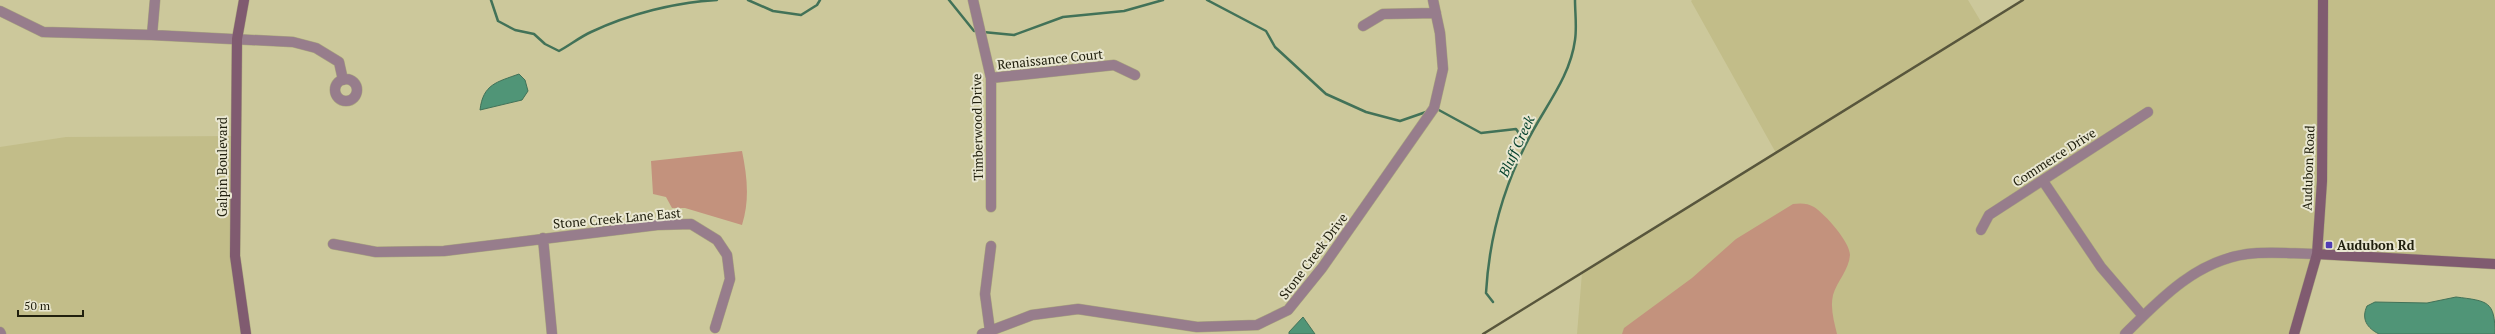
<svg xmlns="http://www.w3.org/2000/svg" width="2495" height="334" font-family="'PT Serif',serif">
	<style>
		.built { fill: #c2bd89 }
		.green { fill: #c3927d }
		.water { fill: #509577; stroke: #427258 }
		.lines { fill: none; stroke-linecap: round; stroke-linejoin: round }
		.stream { stroke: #427258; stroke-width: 2.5 }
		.street-casing { stroke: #aaa67f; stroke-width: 11 }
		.secondary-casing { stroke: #aaa67f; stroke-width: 11 }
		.street { stroke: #977d8c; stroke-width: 10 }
		.secondary { stroke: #805b70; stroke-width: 10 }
		.rail { stroke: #58563c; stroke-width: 2.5 }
		.poi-dot { fill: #503db4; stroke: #e9e7d1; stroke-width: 1.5 }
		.labels { text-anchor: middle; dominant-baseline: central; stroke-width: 4; stroke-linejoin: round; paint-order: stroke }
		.street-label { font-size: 13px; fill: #21200e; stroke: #e9e7d1 }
		.poi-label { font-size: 13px; font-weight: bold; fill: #21200e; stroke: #e9e7d1; text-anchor: start }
		.water-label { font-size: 14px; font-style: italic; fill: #07432e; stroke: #e9e7d1 }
	</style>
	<rect width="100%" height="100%" fill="#ccc89b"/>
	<path class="built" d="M1692,0H1968L1983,25L2023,0H2495V264L2318,254L2291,334H1577L1582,273L1776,153L1691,1Z
		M235,136V256L246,334H0V147L66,137Z"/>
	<path class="green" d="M742,151C747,176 750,199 742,225L685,208H672L666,197L653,194L651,161Z
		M1793,204C1800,203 1808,203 1814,207C1825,214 1850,242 1850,255C1849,270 1837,281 1833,295C1830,308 1834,321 1837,334H1622L1624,328L1692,278L1736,239Z"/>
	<path class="water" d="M519,74L525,80L528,91L522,100L480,110C483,84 497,82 519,74Z
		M2456,297C2488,301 2495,301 2495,334H2379C2367,328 2361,319 2367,306L2375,302L2427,303Z
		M1303,317L1315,334H1289V332Z"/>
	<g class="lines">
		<path class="stream" d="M491,0L498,21L515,30L534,34L545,44L559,51C570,45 580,37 591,32C629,14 676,2 717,0
			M748,0L773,11L801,15L817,5L820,0
			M949,0L974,31H978
			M1207,0L1266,31L1275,47L1326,94L1366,112L1400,121L1426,112
			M983,32L1014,35L1063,17L1124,11L1163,0
			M1437,109L1481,133L1516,129L1526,143
			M1493,302L1486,293C1489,240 1502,191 1526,144C1542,110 1570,79 1575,40C1577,27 1575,13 1575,0"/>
		<g class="street-casing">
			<path id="street" d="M973,0L991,78V207
				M0,11L43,32L152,35L155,0
				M1363,26L1383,14L1436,13
				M152,35L293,42L316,48L339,62L343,80
				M991,78L1114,65L1135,75
				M335 90a11 11 0 1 1 22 0a11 11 0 1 1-22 0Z
				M2043,181L2101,267L2143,316
				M1981,230L1989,215L2148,112
				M543,238L552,334
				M333,244L376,252L444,251L657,225L691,224L717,240L727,255L730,279L715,328
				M990,331L985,294L991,246
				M0,332L1,334
				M982,334L1032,315L1078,309L1197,327L1257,325L1288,310L1322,268L1434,108L1443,69L1440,33L1433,0
				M2125,334C2160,299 2196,261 2247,254C2270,251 2295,254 2317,254"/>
		</g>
		<g class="secondary-casing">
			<path id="secondary" d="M244,0L237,39L235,256L246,334
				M2317,254L2495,264
				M2294,334L2317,254L2322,181L2323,0"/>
		</g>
		<use href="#street" class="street"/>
		<use href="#secondary" class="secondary"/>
		<path class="rail" d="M1483,334L2023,0"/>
	</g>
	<rect class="poi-dot" x="2325" y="241" width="8" height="8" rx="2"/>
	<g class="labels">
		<g class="street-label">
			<text transform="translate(1050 59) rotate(-6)">Renaissance Court</text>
			<text transform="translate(977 127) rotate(-91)">Timberwood Drive</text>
			<text transform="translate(2054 157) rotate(-33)">Commerce Drive</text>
			<text transform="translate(222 167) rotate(-90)">Galpin Boulevard</text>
			<text transform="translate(2308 168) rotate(-88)">Audubon Road</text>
			<text transform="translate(617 218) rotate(-5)">Stone Creek Lane East</text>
			<text transform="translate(1313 256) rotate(-53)">Stone Creek Drive</text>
		</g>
		<g class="poi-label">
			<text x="2337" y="245">Audubon Rd</text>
		</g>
		<g class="water-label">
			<text transform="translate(1516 146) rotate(-65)">Bluff Creek</text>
		</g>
	</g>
	<path d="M18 310v6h65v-6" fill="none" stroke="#21200e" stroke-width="2"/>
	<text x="24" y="310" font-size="12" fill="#21200e" stroke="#e9e7d1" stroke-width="3" paint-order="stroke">50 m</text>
</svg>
